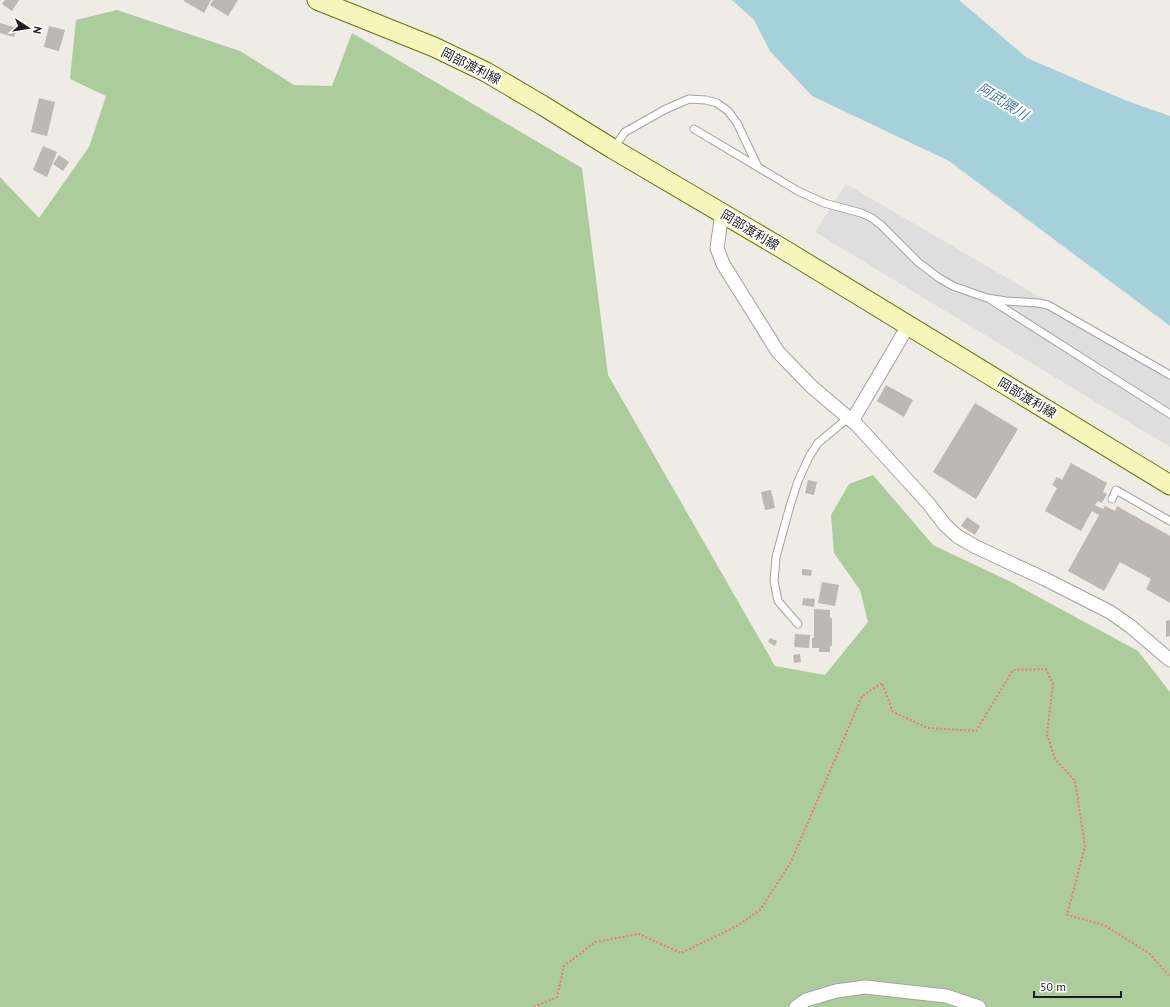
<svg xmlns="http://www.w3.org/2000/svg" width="1170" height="1007" font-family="'PT Sans','Noto Sans JP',sans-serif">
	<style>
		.forest { fill: #accc9c }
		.parking { fill: #dedede }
		.water { fill: #a7d1da }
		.building { fill: #bfb7b2 }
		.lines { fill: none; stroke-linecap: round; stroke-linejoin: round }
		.service-casing { stroke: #a2a2a2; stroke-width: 9 }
		.minor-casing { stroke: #a2a2a2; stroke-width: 15 }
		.secondary-casing { stroke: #6a700a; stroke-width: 21 }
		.path { stroke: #f37972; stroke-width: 2; stroke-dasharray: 2 2; stroke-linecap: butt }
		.service { stroke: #fff; stroke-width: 7 }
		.minor { stroke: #fff; stroke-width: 13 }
		.secondary { stroke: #f6f6bb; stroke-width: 19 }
		.labels { text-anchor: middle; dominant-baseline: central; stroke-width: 4; stroke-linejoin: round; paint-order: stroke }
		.street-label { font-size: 13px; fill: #1e1e1e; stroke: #fff }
		.water-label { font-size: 14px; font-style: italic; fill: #4c7ba1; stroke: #fff }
	</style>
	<rect width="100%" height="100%" fill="#efebe5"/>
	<path class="forest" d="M117,10L240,51L294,85L332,86L352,33L582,168L608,375L775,666L825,675L868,622L860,590L834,553L831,515L849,484L873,475L933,545L1013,583L1138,651L1170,692V1007H0V177L39,218L89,147L106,96L70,79L76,20Z"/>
	<path class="parking" d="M846,184L1170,373V447L815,232Z"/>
	<path class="water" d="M732,0H959L1027,58L1127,101L1170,116V326L949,161L812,96L770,51L754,20Z"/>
	<path class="building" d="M5,0H19L12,11L2,4Z
		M184,0H211L204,13L184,1Z
		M213,0H238L228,16L210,5Z
		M0,23L17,28L14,37L0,33Z
		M49,26L65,30L59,51L44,47Z
		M39,98L55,102L47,136L31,132Z
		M43,146L57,152L47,177L33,170Z
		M59,155L69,162L63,171L53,164Z
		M886,385L913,400L904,417L877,401Z
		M975,403L1018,429L976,499L933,472Z
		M1071,463L1107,483L1103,492L1107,494L1102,503L1098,501L1095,505L1103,509L1105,506L1115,511L1117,506L1170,536V603L1146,589L1151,579L1120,562L1104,591L1068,571L1099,515L1092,511L1081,531L1045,511L1057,488L1052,485L1057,477L1062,480Z
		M808,480L817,482L814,495L805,493Z
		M771,490L775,508L765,510L761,492Z
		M967,517L980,526L975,535L961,526Z
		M802,569L812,570L811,576L802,575Z
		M822,582L839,585L835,606L818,603Z
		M803,598L815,599L814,607L802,605Z
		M814,609L830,610V618H832V646H830V652H819V648H812V638H814Z
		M1170,620V636L1166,637V621Z
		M795,634L810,635L809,648L794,647Z
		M770,638L777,641L775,646L768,642Z
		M800,654L801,662L794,663L793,655Z"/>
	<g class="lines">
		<g class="service-casing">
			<path id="service" d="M694,129L798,191L824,203L861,213L872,218L881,225L918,262L939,278L953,286L987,298L1006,301L1038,303L1048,305L1170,375
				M613,149L625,132L666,109L689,99L706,100L717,103L728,111L737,123L758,167
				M991,300L1170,414
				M1112,499L1116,490L1170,521
				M798,624L778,601L774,581L776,557L790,506L798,481L809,457L818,443L848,418"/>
		</g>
		<g class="minor-casing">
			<path id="minor" d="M722,213L717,248L723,264L778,352L812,387L857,425L928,503L945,525L957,536L976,547L1045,579L1110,612L1130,626L1170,660
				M852,421L908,326
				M796,1007L806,1000L836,991L865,987L946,996L979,1007"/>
		</g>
		<g class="secondary-casing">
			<path id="secondary" d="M317,0L434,47L486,72L542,105L613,149L783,249L1170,485"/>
		</g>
		<path class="path" d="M534,1007L557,997L564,966L595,942L639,934L681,953L737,926L760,910L791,862L862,696L882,683L893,712L928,728L976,731L1013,670L1046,669L1053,684L1047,734L1055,759L1075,781L1085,846L1067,915L1104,925L1150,954L1170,977"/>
		<use href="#service" class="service"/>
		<use href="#minor" class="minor"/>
		<use href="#secondary" class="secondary"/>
	</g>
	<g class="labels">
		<g class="street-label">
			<text transform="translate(471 66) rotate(27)">岡部渡利線</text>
			<text transform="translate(750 230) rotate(31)">岡部渡利線</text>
			<text transform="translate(1027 398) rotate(31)">岡部渡利線</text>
		</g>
		<g class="water-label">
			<text transform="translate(1003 101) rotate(32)">阿武隈川</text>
		</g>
	</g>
	<g transform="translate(28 28) rotate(102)" stroke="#ffffff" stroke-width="3" paint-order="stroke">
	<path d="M0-3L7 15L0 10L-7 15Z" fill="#1e1e1e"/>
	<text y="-6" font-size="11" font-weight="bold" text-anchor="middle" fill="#1e1e1e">N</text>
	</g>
	<path d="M1034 991v6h87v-6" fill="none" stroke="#1e1e1e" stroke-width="2"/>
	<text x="1040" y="991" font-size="12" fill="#1e1e1e" stroke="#ffffff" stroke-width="3" paint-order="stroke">50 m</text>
</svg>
